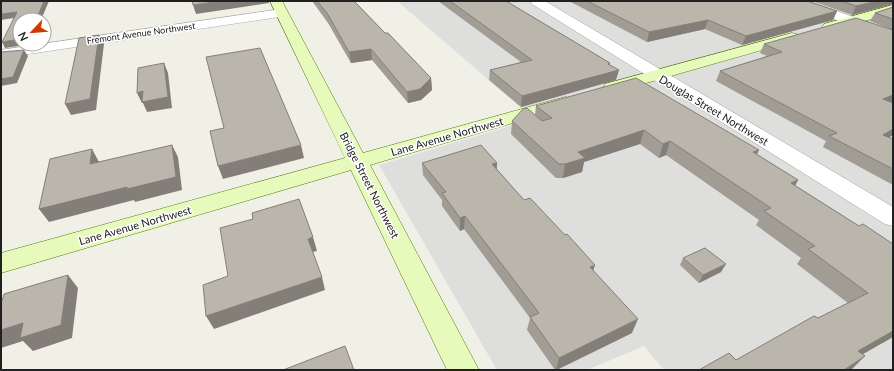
<svg xmlns="http://www.w3.org/2000/svg" width="894" height="371" font-family="Lato,sans-serif">
	<style>
		.residential { fill: #dededd }
		.lines { fill: none; stroke-linecap: round; stroke-linejoin: round }
		.street-casing { stroke: #a7a7a7; stroke-width: 1 }
		.secondary-casing { stroke: #4d7905; stroke-width: 1 }
		.street { fill: #fff; fill-rule: evenodd }
		.secondary { fill: #e6fabc; fill-rule: evenodd }
		.wall { fill: #a19d94 }
		.shaded-wall { fill: #837f78 }
		.building { fill: #bbb6ac; stroke: #837f78 }
		.labels { text-anchor: middle; dominant-baseline: central; stroke-width: 3; stroke-linejoin: round; paint-order: stroke }
		.far-street-label { font-size: 9px; fill: #202020; stroke: #fff }
		.street-label { font-size: 11px; fill: #202020; stroke: #fff }
	</style>
	<rect width="100%" height="100%" fill="#f1f0e7"/>
	<path class="residential" d="M397,1H893V370H664L644,346L587,370H497L379,165L534,119Z"/>
	<g class="lines">
		<g class="street-casing">
			<path id="street" d="M530,1H545L893,207V226L885,224L532,4Z
				M790,1H808L893,31V40L792,4Z
				M281,9L286,10L287,13L286,16L1,58V50Z"/>
		</g>
		<g class="secondary-casing">
			<path id="secondary" d="M270,1H282L363,153L565,97L571,98L574,102L571,106L370,165L479,370H447L351,170L1,273V253L345,158Z
				M893,5V13L829,31L824,30L822,27L824,24Z
				M792,33L797,34L799,37L797,40L611,93L605,92L603,88L605,84Z"/>
		</g>
		<use href="#street" class="street"/>
		<use href="#secondary" class="secondary"/>
	</g>
	<path class="wall" d="M312,1H354L385,33L431,78L432,90L421,100L408,103L372,60L351,63L328,23Z
		M438,1H506L610,63V65L616,80L521,107L489,80L490,70L521,62Z
		M569,1H807L837,11L833,20L742,45L705,29L647,42Z
		M812,1H893V4L852,15Z
		M893,7V30L870,21L875,13Z
		M893,30L889,137L893,139V185L823,147L826,141L716,81L720,71L767,56L760,53L764,44Z
		M536,106L759,150L756,154L798,180L795,186L859,226L893,337L862,354L736,360L848,303L797,264L801,258L756,225L759,220L666,155L659,158L640,144L584,162L582,172L563,178H556L511,134L512,121L535,115Z
		M422,163H497V170L524,200L593,271L632,333L557,370H555L527,330L530,318L464,229L460,231L442,206V200L423,175Z
		M683,258L721,272L699,283L680,265Z"/>
	<path class="shaded-wall" d="M44,1H49L41,20H36Z
		M221,1H269V3L196,14L193,5Z
		M877,1H893V4L852,15L856,6Z
		M837,11L833,20L742,45L746,36Z
		M17,12L20,17L1,20V14Z
		M708,20L705,29L647,42L649,32Z
		M99,35L104,44L96,110L71,115L65,104Z
		M20,39V44H32L5,48L2,42Z
		M371,49L372,60L351,63L349,52Z
		M24,50L28,56L17,83L1,86V79Z
		M164,63L168,73L172,108L147,112L143,103H142L137,93Z
		M610,63L608,73L619,70L616,80L521,107L522,96Z
		M431,78L432,90L421,100L408,103L407,92Z
		M893,95V103L883,99Z
		M893,129V135L875,146L883,135Z
		M644,130L640,144L584,162L582,172L563,178L565,164L578,152Z
		M670,141L666,155L659,158L663,144Z
		M172,145L178,157L182,190L135,202L134,200L49,222L39,209Z
		M301,145L304,158L223,179L218,166Z
		M92,149L99,162L90,164Z
		M759,150L752,164L753,152Z
		M497,163L496,176L492,164Z
		M798,180L790,194L791,183Z
		M465,216L464,229L460,231V218Z
		M313,237L317,251L312,252L308,239Z
		M726,264L721,272L699,283L703,275Z
		M595,265L591,278L590,267Z
		M68,275L78,288L72,338L33,351L23,341L1,348V330Z
		M322,277L325,290L214,329L206,316Z
		M638,319L632,333L556,370L559,358Z
		M893,331V337L844,365L858,351Z
		M865,356L851,370H844Z"/>
	<path class="building" d="M1,1H44L36,20H20V39L2,42L17,12L1,14Z
		M192,1H221L193,5Z
		M317,1H354L385,33H388L431,78L420,89L407,92L371,49L349,52L327,13Z
		M450,1H506L610,63L608,64L619,70L522,96L490,70L532,60Z
		M587,1H807L837,11L746,36L708,20L649,32Z
		M841,1H877L856,6Z
		M893,7V19L875,13Z
		M856,18L893,30V95L883,99L893,103V129L883,135L893,139V169L829,136L837,133L720,71L782,52L764,44Z
		M99,35L90,99L65,104L79,38Z
		M260,48L301,145L218,166L210,131L224,128L206,57Z
		M24,50L13,77L1,79V52Z
		M164,63L168,97L142,102L143,91L137,93L138,68Z
		M636,78L759,150L753,152L798,180L791,183L859,226L863,224L893,244V331L858,351L865,356L844,370H699L729,353L736,360L814,316L818,318L868,293L808,249L815,246L764,211L771,208L670,141L663,144L644,130L578,152L585,158L565,164H559L512,121L523,109L527,108L542,121L552,118L536,106Z
		M172,145L176,177L127,189V187L39,209L50,159L92,149L90,164Z
		M481,145L497,163L492,164L524,200L530,198L565,235L567,234L595,265L590,267L638,319L559,358L530,317L539,313L465,216L460,218L442,193L446,192L422,163Z
		M299,199L313,237L308,239L322,277L206,316L203,285L228,276L220,228L253,219L252,213Z
		M705,248L726,264L703,275L683,258Z
		M68,275L61,325L20,338L23,323L1,330V301H2L4,294Z
		M345,346L354,370H283Z"/>
	<g class="labels">
		<g class="far-street-label">
			<text transform="translate(141 33) rotate(-8)">Fremont Avenue Northwest</text>
		</g>
		<g class="street-label">
			<text transform="translate(714 110) rotate(31)">Douglas Street Northwest</text>
			<text transform="translate(447 136) rotate(-16)">Lane Avenue Northwest</text>
			<text transform="translate(370 185) rotate(63)">Bridge Street Northwest</text>
			<text transform="translate(135 225) rotate(-16)">Lane Avenue Northwest</text>
		</g>
	</g>
	<rect width="894" height="371" fill="none" stroke="#202020" stroke-width="4"/>
	<g transform="translate(32 32) rotate(244)"><circle r="19" fill="#ffffff" stroke="#a6a6a6"/>
	<path d="M0-3L7 15L0 10L-7 15Z" fill="#d03a01"/>
	<text y="-6" font-size="11" font-weight="bold" text-anchor="middle" fill="#202020">N</text>
	</g>
</svg>
